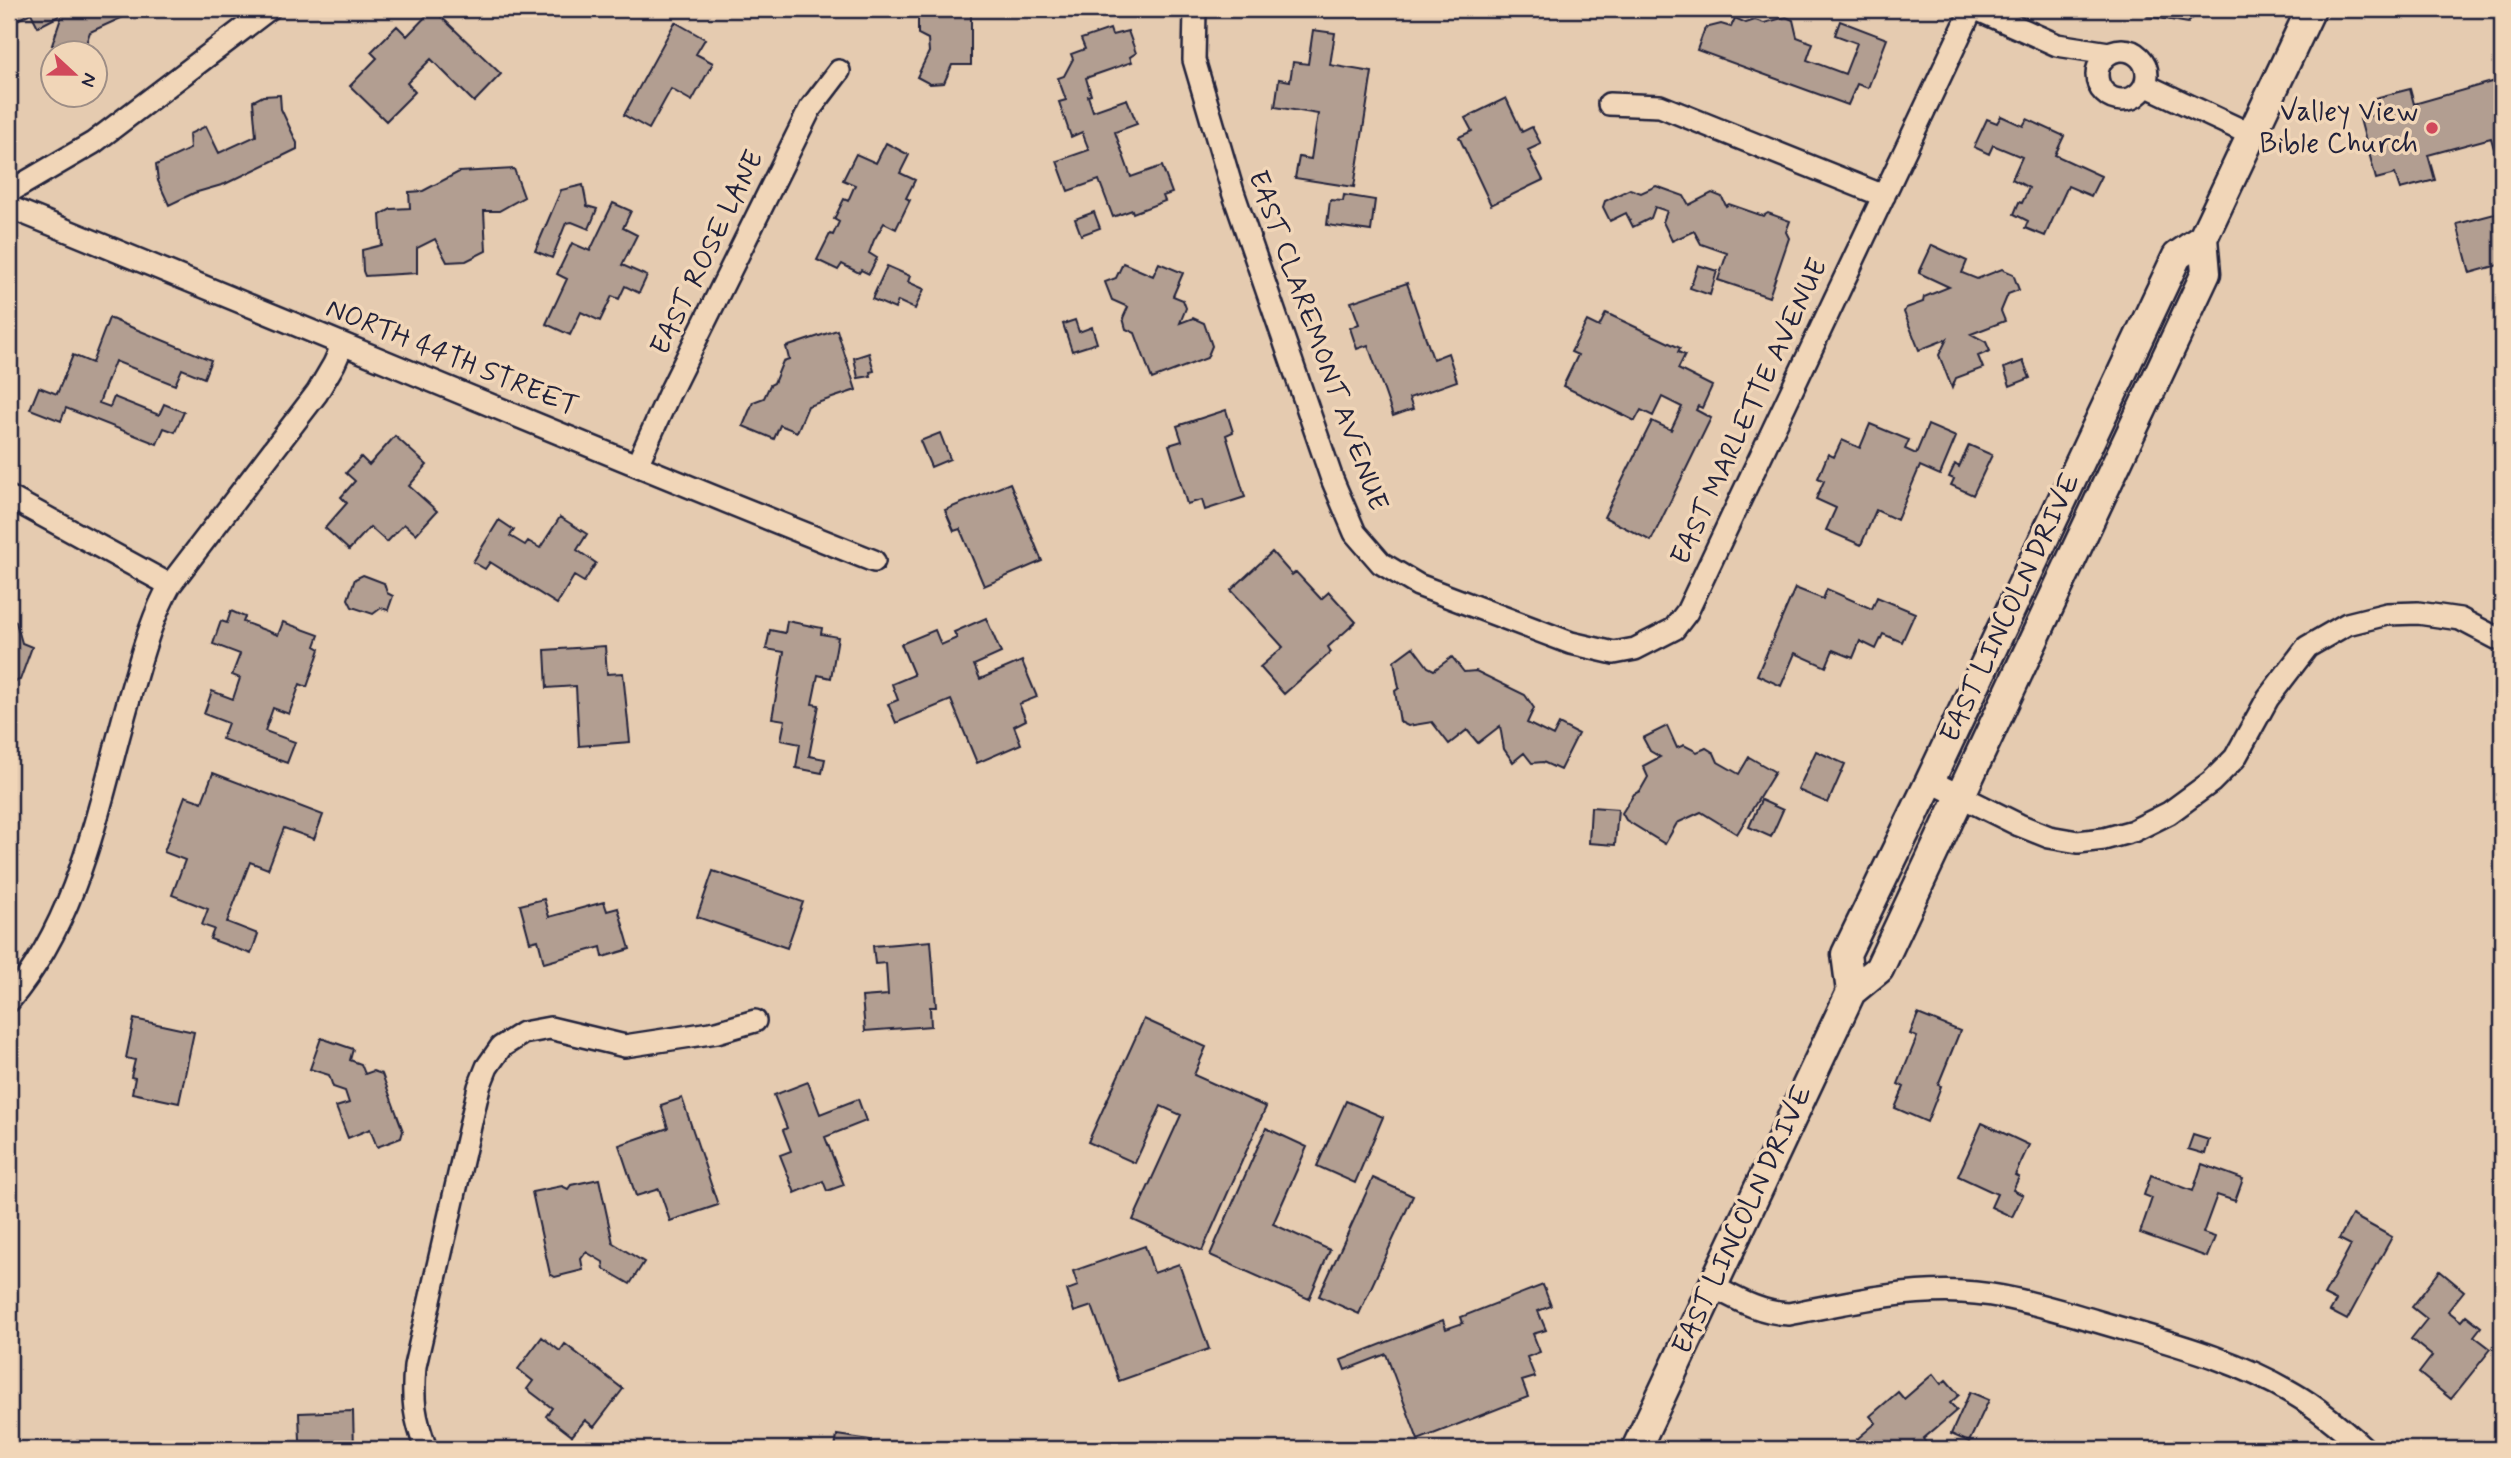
<svg xmlns="http://www.w3.org/2000/svg" width="2511" height="1458" font-family="Mynerve,sans-serif">
	<style>
		.building { fill: #b29e91; stroke: #22223b; stroke-width: 2 }
		.lines { fill: none; stroke-linecap: round; stroke-linejoin: round }
		.minor-casing { stroke: #22223b; stroke-width: 26 }
		.secondary-casing { stroke: #22223b; stroke-width: 33 }
		.minor { stroke: #f1d6b8; stroke-width: 21 }
		.secondary { stroke: #f1d6b8; stroke-width: 28 }
		.poi-dot { fill: #d1495b; stroke: #f1d6b8; stroke-width: 2.5 }
		.labels { text-anchor: middle; dominant-baseline: central; stroke-width: 7; stroke-linejoin: round; paint-order: stroke }
		.poi-label { font-size: 28px; fill: #22223b; stroke: #f1d6b8; text-anchor: end }
		.street-label { font-size: 28px; fill: #22223b; stroke: #f1d6b8 }
	</style>
	<rect width="100%" height="100%" fill="#e5cbb0"/>
	<filter id="ink" filterUnits="userSpaceOnUse"><feTurbulence type="fractalNoise" baseFrequency=".0143" numOctaves="2"/><feDisplacementMap in="SourceGraphic" scale="14" xChannelSelector="R" yChannelSelector="G"/><feConvolveMatrix kernelMatrix="1 2 1 2 8 2 1 2 1" color-interpolation-filters="sRGB"/></filter>
	<g filter="url(#ink)">
		<path class="building" d="M9,9H55L59,16L38,27L31,13L13,22Z
			M62,9H130L132,13L90,32L83,52H73L52,45L63,12Z
			M433,9L501,74L474,102L431,59L407,83L415,92L386,121L350,86L377,58L371,52L397,26L407,36Z
			M918,9H992L989,14L980,10H971V65H952L944,83L930,84L917,77L929,52L928,39L918,34Z
			M2154,9H2201L2188,23L2147,16Z
			M1786,17L1793,20L1797,37L1813,43L1807,60L1845,74L1857,43L1835,35L1840,21L1887,39L1868,88L1857,84L1848,105L1697,50L1705,28L1721,24L1731,27L1735,18L1746,23L1755,20L1764,23Z
			M675,22L705,39L696,54L713,63L692,101L671,89L649,129L624,115Z
			M1110,29L1112,35L1128,31L1136,53L1130,57L1132,62L1086,78L1091,95L1088,96L1093,111L1127,99L1137,124L1115,132L1131,177L1162,166L1172,193L1163,196L1165,201L1133,213L1132,210L1113,217L1099,180L1068,191L1057,161L1089,150L1082,132L1071,137L1059,102L1066,100L1058,78L1064,76L1073,59L1071,54L1085,49L1081,39Z
			M1313,30L1335,33L1330,65L1372,72L1354,187L1295,178L1299,157L1311,159L1318,114L1275,107L1279,79L1290,81L1293,62L1308,64Z
			M2502,79V96L2498,98L2502,112V178L2491,138L2428,155L2435,180L2400,189L2395,174L2376,179L2360,119L2379,113L2375,98L2410,89L2414,104Z
			M280,95L281,109L297,143V149L225,184L194,193L169,205L158,181L156,165L190,149L189,134L206,126L219,153L256,136L253,101L263,96Z
			M1506,98L1522,132L1532,127L1541,144L1528,150L1543,180L1491,205L1459,137L1472,131L1465,118Z
			M2001,116L2023,126L2027,119L2064,136L2055,155L2101,176L2091,196L2068,186L2045,236L2025,228L2028,221L2014,214L2019,202L2022,203L2029,188L2012,179L2022,157L1993,145L1989,154L1974,147L1987,119L1997,123Z
			M886,143L909,155L900,173L915,180L906,198L910,200L896,229L884,223L874,240L869,253L877,258L869,274L861,270L859,273L842,264L838,270L817,260L830,234L833,235L839,222L834,219L844,199L848,201L855,185L843,180L856,154L876,163Z
			M514,169L524,197L499,211H484L486,251L466,261L447,262L435,239L417,248V273L365,276L363,271L362,250L382,245L380,215L391,209L410,208L409,192L423,191L459,172Z
			M583,185L587,206L597,209L589,229L572,222L566,223L552,258L535,251L561,190Z
			M1656,186L1684,196L1689,205L1712,193L1722,197L1726,206L1729,204L1763,216L1768,213L1790,221L1786,232L1789,238L1769,297L1718,280L1727,253L1701,244L1694,231L1672,241L1663,222L1667,211L1655,207L1651,218L1633,227L1626,213L1610,221L1603,207L1605,201L1630,189L1641,193Z
			M1344,195L1375,200L1371,231L1327,225L1330,200L1343,201Z
			M613,203L631,211L623,228L637,235L622,265L647,276L639,293L625,286L619,299L612,296L600,321L581,312L570,335L546,324L567,279L557,274L572,243L590,251Z
			M1094,212L1100,228L1081,235L1075,219Z
			M2502,212V264L2470,273L2457,224Z
			M1932,245L1967,261L1962,273L1977,279L2002,269L2013,274L2019,290L2008,294L2001,311L2005,321L1971,334L1986,342L1990,351L1978,356L1983,368L1956,378L1952,388L1939,355L1947,339L1919,350L1904,312L1906,308L1923,302L1924,297L1949,287L1919,273Z
			M1123,263L1153,276L1159,263L1183,273L1173,296L1183,300L1186,308L1180,323L1193,318L1204,323L1212,346L1207,358L1152,379L1135,333L1126,329L1123,318L1128,307L1112,300L1105,282L1116,278Z
			M1698,265L1717,271L1710,295L1690,288Z
			M887,266L910,276L908,282L924,289L915,309L898,301L895,309L872,299Z
			M1407,283L1433,359L1448,353L1457,381L1409,398L1413,409L1393,416L1368,345L1357,349L1350,328L1359,324L1351,302Z
			M1606,313L1680,348L1678,352L1685,355L1678,369L1712,386L1702,408L1698,406L1696,410L1711,418L1651,541L1604,517L1652,421L1671,430L1682,407L1662,397L1653,416L1641,410L1635,421L1563,386L1578,355L1571,352L1587,321L1599,327Z
			M109,318L211,360L204,378L182,369L175,385L115,361L99,403L110,407L114,397L159,415L164,404L184,412L175,432L164,428L157,444L66,408L61,421L30,409L39,387L57,394L73,355L92,363Z
			M1075,320L1079,332L1092,327L1097,343L1072,351L1063,324Z
			M837,330L856,390L808,406L797,432L780,425L774,439L743,426L753,402L764,398L770,385L774,383L783,361L789,359L786,347Z
			M869,353L874,371L870,372L871,376L858,378L854,358Z
			M2023,361L2030,378L2010,386L2004,368Z
			M1226,410L1233,432L1226,435L1245,497L1205,510L1202,500L1187,504L1169,445L1182,441L1177,426Z
			M1870,424L1909,440L1905,449L1916,454L1928,425L1956,437L1940,475L1920,466L1897,520L1876,510L1861,545L1826,530L1836,508L1816,499L1824,481L1818,478L1828,454L1834,457L1842,440L1860,448Z
			M940,433L950,459L931,467L920,441Z
			M395,436L427,465L409,486L437,511L416,534L404,524L387,542L370,527L349,550L325,528L347,503L341,497L355,481L346,473L361,457L369,465Z
			M1969,445L1992,455L1973,495L1951,485L1954,479L1949,477L1955,464L1959,467Z
			M1010,483L1042,561L984,586L960,529L954,531L945,510Z
			M560,517L587,534L577,550L596,563L584,582L574,576L557,604L490,562L485,569L473,562L499,520L514,530L510,536L525,545L528,541L540,548Z
			M1272,552L1292,575L1296,572L1321,599L1329,592L1356,622L1328,647L1331,652L1284,694L1260,667L1283,647L1231,590Z
			M363,575L384,583L387,593L393,596L388,610L381,608L373,614L352,607L348,599L355,579Z
			M1795,588L1823,599L1827,589L1872,609L1877,597L1915,613L1902,642L1883,634L1876,649L1860,641L1853,658L1833,650L1826,667L1795,653L1781,686L1757,675Z
			M231,611L245,617L243,622L278,635L283,622L319,635L315,646L320,649L307,687L300,684L289,714L273,708L265,731L295,742L287,763L222,739L228,723L204,714L212,691L233,699L240,678L232,675L240,654L213,644L221,621L227,623Z
			M986,618L1001,653L974,665L980,679L1022,661L1037,697L1019,704L1026,720L1014,726L1021,744L977,763L951,700L896,723L888,704L898,700L892,684L914,675L901,644L935,630L941,645L957,638L954,632Z
			M9,619L16,622L22,643L32,647L20,680L9,683Z
			M787,621L822,628L821,634L838,637L831,678L818,675L812,704L819,705L809,756L825,759L822,773L796,768L800,744L781,740L785,720L772,718L784,652L766,649L770,630L785,633Z
			M605,646L607,674L623,673L630,742L579,746L576,686L547,688L545,650Z
			M1413,647L1428,667L1434,670L1452,657L1464,672L1476,671L1525,695L1534,708L1527,723L1553,736L1559,724L1578,734L1560,770L1543,762L1532,763L1524,753L1513,762L1504,749L1500,726L1478,743L1467,730L1449,744L1432,722L1408,726L1400,722L1395,691L1399,688L1394,661Z
			M1667,726L1677,748L1684,745L1697,752L1706,748L1714,753L1718,762L1739,774L1749,757L1775,772L1737,834L1701,812L1677,823L1665,844L1626,820L1622,813L1634,794L1640,791L1648,777L1643,766L1660,757L1650,751L1643,738Z
			M1816,751L1845,764L1828,803L1798,790Z
			M213,773L323,815L314,839L284,828L268,869L250,862L227,922L258,934L251,954L210,939L214,929L202,925L208,909L172,895L185,860L164,852L185,796L202,802Z
			M1761,800L1783,810L1771,837L1749,827Z
			M1591,807L1618,809L1615,845L1589,843Z
			M713,871L803,902L787,948L697,917Z
			M544,899L549,917L604,902L607,911L618,908L630,949L603,957L601,947L544,963L538,940L530,942L520,905Z
			M931,941L936,1007H930L931,1026L865,1031L862,997L888,995L886,963L875,964L873,946Z
			M1918,1014L1960,1031L1938,1085L1941,1086L1927,1122L1895,1108L1904,1087L1898,1084L1917,1037L1910,1034Z
			M134,1019L194,1032L179,1103L132,1093L135,1078L131,1077L135,1060L126,1058Z
			M1144,1019L1206,1047L1194,1075L1266,1107L1202,1251L1133,1220L1181,1115L1161,1106L1135,1163L1088,1142Z
			M321,1038L353,1049L350,1060L361,1064L365,1074L373,1071L382,1074L403,1131L401,1138L377,1147L370,1129L348,1138L336,1107L349,1103L345,1091L333,1087L329,1075L310,1069Z
			M808,1082L820,1114L858,1099L866,1121L825,1137L844,1185L827,1191L823,1181L795,1193L780,1155L791,1151L783,1130L787,1128L774,1095Z
			M682,1098L718,1205L670,1221L659,1189L636,1196L619,1145L668,1128L661,1105Z
			M1346,1101L1383,1117L1355,1183L1317,1166Z
			M1982,1123L2029,1145L2015,1175L2019,1177L2013,1190L2023,1195L2012,1217L1991,1207L1997,1194L1958,1176Z
			M1266,1128L1307,1147L1273,1224L1330,1250L1309,1299L1210,1255Z
			M2193,1135L2209,1140L2205,1154L2188,1149Z
			M2202,1164L2243,1179L2235,1201L2217,1195L2203,1233L2215,1237L2207,1257L2140,1233L2152,1198L2144,1195L2151,1175L2193,1191Z
			M1373,1178L1413,1196L1359,1314L1319,1296Z
			M599,1179L613,1243L644,1262L630,1284L604,1269L603,1262L586,1252L581,1259L583,1270L555,1277L550,1274L532,1192L562,1186L568,1189L571,1185Z
			M2352,1215L2392,1237L2347,1320L2330,1311L2336,1301L2324,1295L2351,1245L2339,1239Z
			M1145,1246L1154,1273L1179,1264L1209,1349L1119,1381L1092,1306L1074,1312L1067,1290L1078,1286L1073,1271Z
			M2440,1271L2464,1291L2448,1311L2461,1321L2466,1315L2481,1327L2474,1336L2491,1349L2451,1399L2419,1373L2432,1356L2411,1339L2427,1319L2412,1307Z
			M1543,1285L1551,1306L1538,1311L1546,1330L1533,1334L1540,1352L1527,1357L1535,1377L1522,1381L1528,1397L1418,1440L1386,1354L1345,1370L1341,1360L1443,1320L1446,1329L1463,1323L1461,1317Z
			M542,1337L560,1351L565,1344L623,1389L594,1427L585,1420L572,1436L546,1416L552,1408L527,1389L533,1381L518,1369Z
			M1933,1374L1941,1384L1946,1380L1959,1395L1950,1403L1957,1410L1923,1439L1927,1444L1920,1449H1866L1857,1439L1876,1423L1870,1416L1898,1392L1904,1399Z
			M1970,1392L1989,1400L1969,1442L1951,1434Z
			M353,1411L354,1449H324V1441H300L299,1413Z
			M837,1435L871,1440L870,1449H835Z"/>
		<g class="lines">
			<g class="minor-casing">
				<path id="minor" d="M1195,9L1194,60L1233,192L1332,479L1355,533L1381,563L1418,585L1571,643L1614,653L1635,649L1674,629L1687,612L1972,9
					M1976,9L2057,45L2109,53
					M2097 75a25 25 0 1 1 50 0a25 25 0 1 1-50 0Z
					M2145,85L2252,135
					M1609,104L1660,106L1884,196
					M9,192L93,143L269,9
					M9,207C298,324 584,446 874,561
					M637,465L669,394L810,109L839,71
					M9,497L170,585
					M1930,781L2019,825L2049,837L2078,842L2104,839L2133,831L2169,813L2211,782L2235,758L2268,698L2307,647L2347,624L2387,614L2418,613L2460,619L2502,641
					M9,1001C84,912 100,794 133,685C143,651 152,617 170,585L317,393L334,364L343,344
					M1712,1286C1737,1299 1760,1313 1789,1314C1846,1303 1903,1289 1962,1292C2007,1294 2053,1309 2096,1321C2163,1341 2234,1358 2294,1394C2320,1409 2343,1429 2365,1449
					M426,1449C414,1416 412,1401 415,1366L479,1087L487,1067L501,1047L523,1033L550,1028L625,1046L717,1032L755,1021"/>
			</g>
			<g class="secondary-casing">
				<path id="secondary" d="M1851,992L1846,954L1930,781L2177,256L2203,238
					M1636,1449L1851,992L1879,969L2206,273L2203,238L2311,9"/>
			</g>
			<use href="#minor" class="minor"/>
			<use href="#secondary" class="secondary"/>
		</g>
	</g>
	<circle class="poi-dot" cx="2432" cy="128" r="7"/>
	<g class="labels">
		<g class="poi-label">
			<text x="2418" y="112">Valley View<tspan x="2418" dy="32">Bible Church</tspan></text>
		</g>
		<g class="street-label">
			<text transform="translate(708 253) rotate(-64)">EAST ROSE LANE</text>
			<text transform="translate(1317 341) rotate(70)">EAST CLAREMONT AVENUE</text>
			<text transform="translate(452 358) rotate(22)">NORTH 44TH STREET</text>
			<text transform="translate(1750 412) rotate(-65)">EAST MARLETTE AVENUE</text>
			<text transform="translate(2011 608) rotate(-65)">EAST LINCOLN DRIVE</text>
			<text transform="translate(1743 1220) rotate(-65)">EAST LINCOLN DRIVE</text>
		</g>
	</g>
	<rect width="2511" height="1458" fill="none" stroke="#f1d6b8" stroke-width="35"/>
	<rect x="18" y="18" width="2476" height="1423" fill="none" stroke="#22223b" stroke-width="2.5" filter="url(#ink)"/>
	<g transform="translate(74 74) rotate(112)"><circle r="33" fill="#f1d6b8" stroke="#9e8e86" stroke-width="2"/>
	<path d="M0-5L12 26L0 18L-12 26Z" fill="#d1495b"/>
	<text y="-10" font-size="19" font-weight="bold" text-anchor="middle" fill="#22223b">N</text>
	</g>
</svg>
